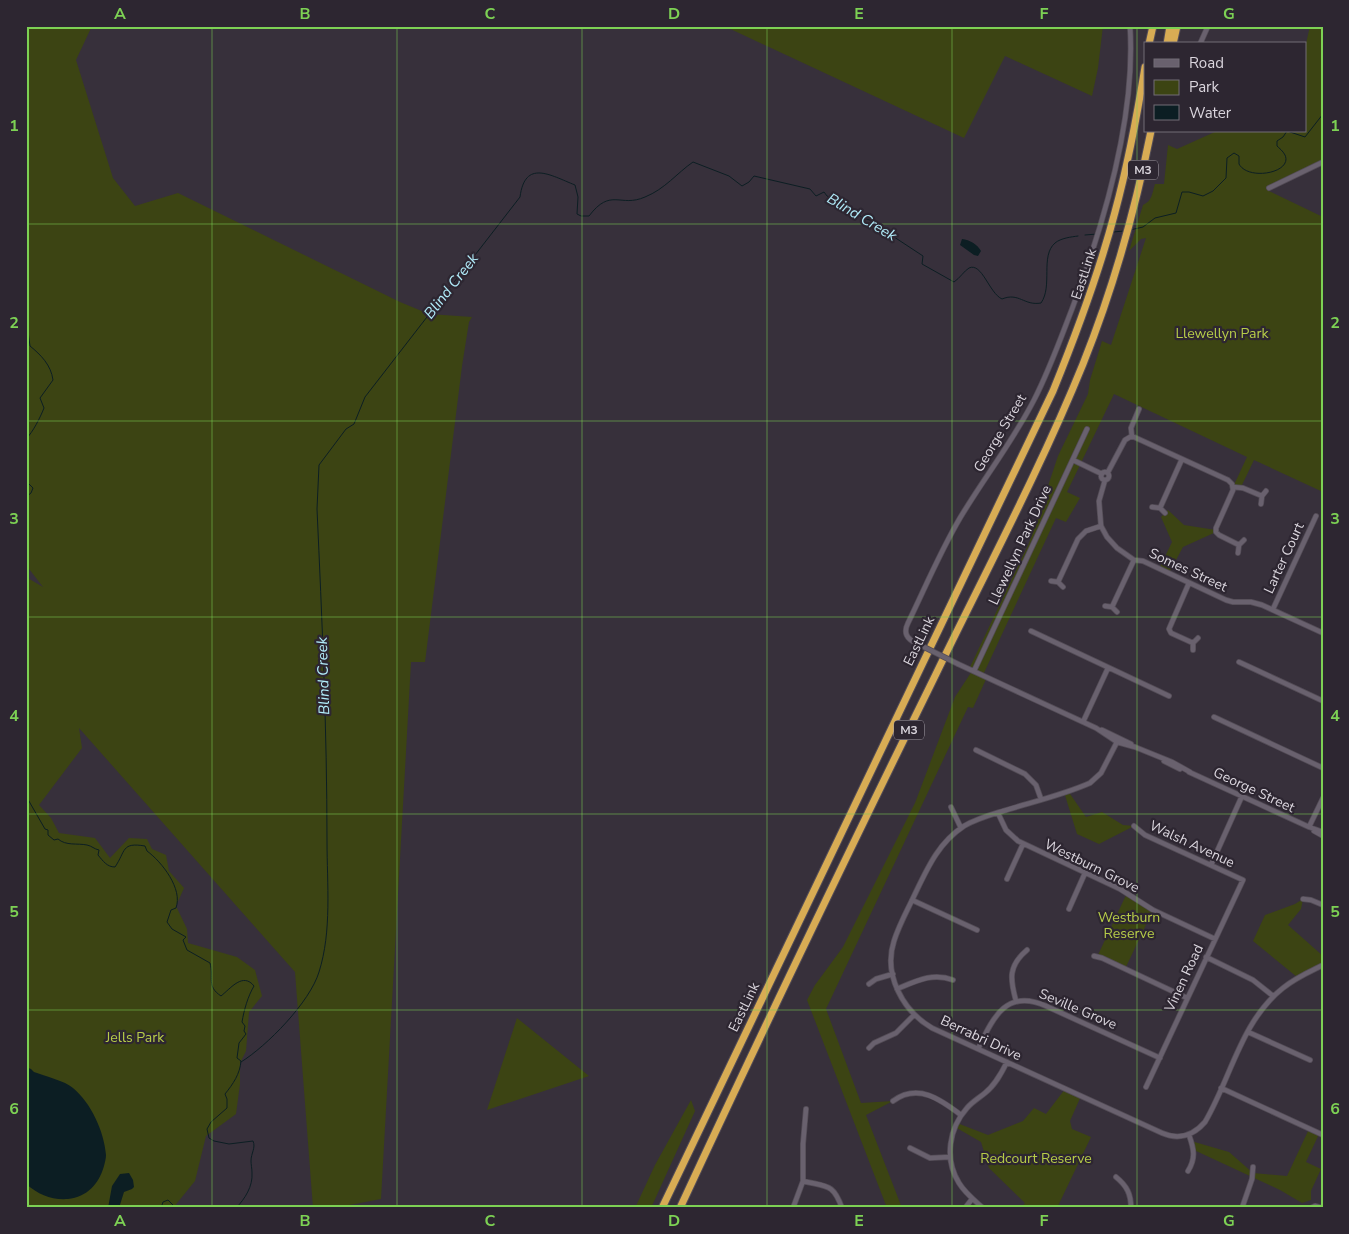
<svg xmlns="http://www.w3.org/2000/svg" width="1349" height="1234" font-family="'Nunito Sans',sans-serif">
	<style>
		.green { fill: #3c4413 }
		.water { fill: #0c1e23 }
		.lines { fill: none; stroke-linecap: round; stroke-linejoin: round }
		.stream { stroke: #0c1e23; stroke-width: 1 }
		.minor-casing { stroke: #534c56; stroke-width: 6 }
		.highway-casing { stroke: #534c56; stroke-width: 9 }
		.minor { stroke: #69616e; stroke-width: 4.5 }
		.highway { stroke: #d8ac54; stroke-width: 7 }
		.minor-bridge-casing { stroke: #534c56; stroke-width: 6; stroke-linecap: butt }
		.minor-bridge { stroke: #69616e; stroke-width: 4.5 }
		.grid { fill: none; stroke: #7dd154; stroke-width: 1; stroke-opacity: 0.55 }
		.labels { text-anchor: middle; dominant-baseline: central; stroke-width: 4.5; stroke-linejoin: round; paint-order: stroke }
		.shield { fill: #2d2631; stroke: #a6a0a9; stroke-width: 1 }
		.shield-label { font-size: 12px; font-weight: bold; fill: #dad5dd }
		.street-label { font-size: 14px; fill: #dad5dd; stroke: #2d2631 }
		.park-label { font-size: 14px; fill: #b7cd48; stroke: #2d2631 }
		.water-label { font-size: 15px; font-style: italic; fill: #b1ecfa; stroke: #2d2631 }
		.neatline { fill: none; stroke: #7dd154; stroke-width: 2 }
		.grid-label { font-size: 16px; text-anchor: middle; font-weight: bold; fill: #7dd154 }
	</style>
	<rect width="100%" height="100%" fill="#37303b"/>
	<path class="green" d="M26,26H92L76,60L113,178L135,206L178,193L400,302L429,314L472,317L469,322L462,366L425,662H411L381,1199L334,1208H313L295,972L79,728L82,748L39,805L51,818L59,833L95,838L110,858L129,838L147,839L152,849L166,855L169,871L184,888L176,906L187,929L188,943L237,957L255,970L262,996L249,1012L246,1051L240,1063V1084L236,1114L206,1136L195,1181L173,1208H26V577L43,587L26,565V485L30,486L26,481Z
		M724,26H1103L1098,68L1092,96L1005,56L964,138Z
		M1310,26H1323V162L1267,190L1323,217V492L1254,460L1241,487H1233L1247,457L1114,394L1067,492L1080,498L1066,522L1056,518L983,675L987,677L973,708L968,707L826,1009L861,1103L893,1101L866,1115L902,1208H887L807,1000L815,985L843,947L915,803L955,697L972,671L969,669L1029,543L1058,456L1088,394L1090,380L1102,341L1111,345L1146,238L1141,239L1129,251L1143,205C1152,201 1152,194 1155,184H1164L1168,145L1177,149L1217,131H1305V48Z
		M1168,510L1184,525L1216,530V532L1183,547L1169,573L1159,569L1172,542L1161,517Z
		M1068,791L1086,817L1102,812L1123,825L1134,826L1099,844L1077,834L1064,792Z
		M1127,893L1153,910L1125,969L1097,957Z
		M1303,899L1301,909L1288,925L1323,956V965L1297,977L1253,941L1265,915L1295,904Z
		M517,1018L589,1076L487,1110Z
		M1065,1089L1081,1096L1070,1121L1072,1129L1091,1137L1057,1208H1021L1025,1203L989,1168L981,1142L955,1127L957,1123L988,1135L1023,1121L1034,1108L1046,1114Z
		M691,1100L695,1111L651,1208H635L655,1165Z
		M1309,1129L1319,1134L1306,1162L1321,1169L1311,1191V1200L1302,1203L1280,1190L1194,1150L1191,1141L1229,1152L1253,1173L1287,1176Z"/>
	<path class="water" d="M962,239C970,240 977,244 981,251L978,256L974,255L960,245Z
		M26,1067L31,1069L34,1072C45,1076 65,1081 73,1088C91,1103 104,1131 106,1155C106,1158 105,1162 104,1166C99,1184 87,1197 68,1199C51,1200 39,1195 26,1184Z
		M129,1173L133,1180L134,1187L132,1189L124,1192L119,1208H108L112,1186L120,1174Z"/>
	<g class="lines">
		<path class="stream" d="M1130,230L1143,227L1155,218L1176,213L1182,192H1189L1203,196L1213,191L1226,178L1227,158L1234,153L1239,156V164C1248,181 1293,173 1285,155C1283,151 1279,148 1277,146V141L1283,137L1287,131L1305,137L1323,114
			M1113,232L1124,231
			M1085,235L1097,234
			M26,281L28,295L27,324L30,346C41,355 51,365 53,380L40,398L44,408C40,418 33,432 26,439
			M26,481L33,488L31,493L26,497
			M26,568L28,570L26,574
			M26,796L45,829L48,830V835L54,840L58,839C66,846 77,843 87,845C92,846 94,849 99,850L98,855C103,861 107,867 115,867C126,851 121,842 145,846L147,851C162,862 183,889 176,908L171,910L167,922L172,929L186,937L183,940L187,950L210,963C214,978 206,986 221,996C231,988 243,972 254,986C248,996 244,1010 242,1022L245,1026L244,1031L246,1034L239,1043L237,1058L241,1061C240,1074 233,1084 225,1094L227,1099V1108L211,1122L207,1129L209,1138L214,1141L229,1144L253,1141C256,1148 251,1153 251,1161C251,1164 252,1169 252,1173C253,1186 245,1199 236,1208
			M241,1062C267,1046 310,1002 319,972C332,931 327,884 327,841C327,730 322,619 317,509L319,465L346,429L354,424L365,397L520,197C525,159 550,175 575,185L578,197L577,214L581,216H589C611,187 620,208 645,197C665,189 677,173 693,162L729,176L742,186L749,182L754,176L810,189L816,196L824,192L827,196L844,204L851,211L866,219L874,221L885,231L923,256L922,264L954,282C960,278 964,271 969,268C982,262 989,293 1002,299C1019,292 1024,306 1041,303C1053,286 1040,256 1055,243C1061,238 1071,237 1078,236
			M161,1208L163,1202L168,1200L176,1208"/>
		<g class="minor-casing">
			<path id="minor" d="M1200,44L1208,26
				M1269,188L1323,162
				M1132,437L1131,428L1139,409
				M1073,460L1102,474
				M1101 476a4 4 0 1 1 8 0a4 4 0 1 1-8 0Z
				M1108,472L1125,440L1130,437H1134L1228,480L1232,484L1233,490L1216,528V532L1219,535L1239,545
				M1105,480L1099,501L1101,526L1107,537L1117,548L1134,560L1143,561L1226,600L1233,602H1251L1262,605L1323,633
				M1233,487L1243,488L1262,496
				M1261,504L1262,496L1266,491
				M1152,507L1160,508L1165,513
				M1160,508L1182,459
				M1238,553L1239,545L1244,540
				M1051,581L1058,582L1063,587
				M1058,582L1078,539L1086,531L1101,526
				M1189,583L1169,629L1171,633L1193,643
				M1105,606L1112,607L1117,612
				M1112,607L1134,560
				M1273,609L1316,516
				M1031,631L1169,696
				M916,643C907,639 903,633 908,623C925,588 940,552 960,518C984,478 1013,441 1034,400C1049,371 1060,340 1072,309C1104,224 1136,117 1130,26
				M1193,650V643L1198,638
				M1239,662L1323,701
				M958,664L1096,728L1117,742L1135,747L1172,762L1190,772
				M974,671L1087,429
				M1214,717L1323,768
				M1083,722L1108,668
				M1102,730L1131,744
				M1117,738V742L1101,773L1090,783C1063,795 1032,802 1003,811C990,815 976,819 964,826C938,843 927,869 914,896C907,911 899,925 894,941C883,975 903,1011 932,1028L1162,1133C1178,1140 1193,1136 1205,1122C1231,1078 1241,1021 1283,988C1295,978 1309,972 1323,965
				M976,750L1025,774L1036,785L1041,799
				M1164,761L1180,769
				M1189,772L1309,827L1323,832
				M951,807L961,828
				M998,813L1006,830L1018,841L1120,889L1153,910L1215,939
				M1134,826L1145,835L1243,880L1146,1087
				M1309,827L1323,798
				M1314,831L1323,836
				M1211,865L1242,796
				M1007,879L1023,844
				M1303,899L1311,900L1323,905
				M912,900L977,930
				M1069,909L1085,873
				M1094,956L1102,958L1187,998
				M1206,957L1253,980L1273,996
				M869,984L876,979L893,974
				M897,989C916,981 933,972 953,980
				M1016,1001C1010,979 1008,966 1027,950
				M1248,1032L1310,1060
				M869,1048L874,1043L896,1033L914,1015
				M978,1049C993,1018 1006,988 1046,1006L1160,1058
				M1221,1088L1323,1135
				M893,1101C918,1083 940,1099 961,1115
				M910,1148L930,1158L950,1157
				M1188,1171C1196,1158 1194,1149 1189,1135
				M1116,1177C1127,1186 1131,1194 1131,1208
				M803,1181C827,1187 833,1183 842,1208
				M793,1208L803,1181V1144L806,1109
				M965,1208L972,1199
				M983,1208C974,1200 965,1193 959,1183C944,1159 949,1128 967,1108C972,1102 979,1098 985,1093C995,1085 1001,1074 1007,1062
				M1242,1208L1252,1179L1253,1167
				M1311,1208L1315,1206L1322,1208"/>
		</g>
		<g class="highway-casing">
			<path id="highway" d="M1149,44L1153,26
				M1167,44L1170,26
				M1173,44L1177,26
				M662,1208L1053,391C1077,332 1099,273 1115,212C1128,164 1137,116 1145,67
				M680,1208C763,1029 849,851 936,674C986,571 1040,470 1083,364C1113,289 1135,211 1151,131"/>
		</g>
		<use href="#minor" class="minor"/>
		<use href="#highway" class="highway"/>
		<g class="minor-bridge-casing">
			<path id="minor-bridge" d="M916,643L958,664"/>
		</g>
		<use href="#minor-bridge" class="minor-bridge"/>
	</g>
	<path class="grid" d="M212,26V1208M397,26V1208M582,26V1208M767,26V1208M952,26V1208M1137,26V1208M26,224H1323M26,421H1323M26,617H1323M26,814H1323M26,1010H1323"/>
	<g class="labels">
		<g class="shield">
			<rect x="1128" y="160.5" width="30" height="19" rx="4"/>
			<rect x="894" y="720.5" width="30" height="19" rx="4"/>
		</g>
		<g class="shield-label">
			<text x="1143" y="170">M3</text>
			<text x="909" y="730">M3</text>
		</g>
		<g class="street-label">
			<text transform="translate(1084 274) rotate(-72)">EastLink</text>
			<text transform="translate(1000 433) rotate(-59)">George Street</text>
			<text transform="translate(1020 545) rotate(-65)">Llewellyn Park Drive</text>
			<text transform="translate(1284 558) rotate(-65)">Larter Court</text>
			<text transform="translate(1188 570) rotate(25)">Somes Street</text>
			<text transform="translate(919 641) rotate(-64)">EastLink</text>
			<text transform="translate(1254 790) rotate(25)">George Street</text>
			<text transform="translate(1192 844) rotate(25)">Walsh Avenue</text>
			<text transform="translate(1092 866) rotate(26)">Westburn Grove</text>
			<text transform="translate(1184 978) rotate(-65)">Vinen Road</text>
			<text transform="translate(744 1007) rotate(-64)">EastLink</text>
			<text transform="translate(1078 1009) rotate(23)">Seville Grove</text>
			<text transform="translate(981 1038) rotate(25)">Berrabri Drive</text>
		</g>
		<g class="park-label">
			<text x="1222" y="333">Llewellyn Park</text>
			<text x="1129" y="917">Westburn<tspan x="1129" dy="16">Reserve</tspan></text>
			<text x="135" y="1037">Jells Park</text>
			<text x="1036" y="1158">Redcourt Reserve</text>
		</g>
		<g class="water-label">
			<text transform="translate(862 217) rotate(31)">Blind Creek</text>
			<text transform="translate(451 286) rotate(-52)">Blind Creek</text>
			<text transform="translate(323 676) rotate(-92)">Blind Creek</text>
		</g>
	</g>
	<rect width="1349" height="1234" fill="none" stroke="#2d2631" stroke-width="55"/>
	<rect x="1144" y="42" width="162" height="90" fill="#2d2631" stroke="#726c76"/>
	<rect x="1154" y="59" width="25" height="8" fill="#69616e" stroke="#726c76"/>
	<text x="1189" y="68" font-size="15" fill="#dad5dd">Road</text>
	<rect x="1154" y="80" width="25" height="15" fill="#3c4413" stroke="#726c76"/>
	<text x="1189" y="92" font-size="15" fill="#dad5dd">Park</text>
	<rect x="1154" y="105" width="25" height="15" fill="#0c1e23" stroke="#726c76"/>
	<text x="1189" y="118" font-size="15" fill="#dad5dd">Water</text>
	<rect x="28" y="28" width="1294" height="1178" class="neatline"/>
	<g class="grid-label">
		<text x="120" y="19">A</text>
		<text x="305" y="19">B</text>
		<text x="490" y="19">C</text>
		<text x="674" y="19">D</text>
		<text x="859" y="19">E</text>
		<text x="1044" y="19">F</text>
		<text x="1229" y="19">G</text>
		<text x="14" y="131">1</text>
		<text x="1335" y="131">1</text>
		<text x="14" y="328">2</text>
		<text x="1335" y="328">2</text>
		<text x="14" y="524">3</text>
		<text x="1335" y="524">3</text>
		<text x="14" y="721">4</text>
		<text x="1335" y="721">4</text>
		<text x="14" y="917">5</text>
		<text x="1335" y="917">5</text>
		<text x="14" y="1114">6</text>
		<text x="1335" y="1114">6</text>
		<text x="120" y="1226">A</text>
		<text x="305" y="1226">B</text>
		<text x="490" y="1226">C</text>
		<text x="674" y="1226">D</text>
		<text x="859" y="1226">E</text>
		<text x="1044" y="1226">F</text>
		<text x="1229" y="1226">G</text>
	</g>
</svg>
